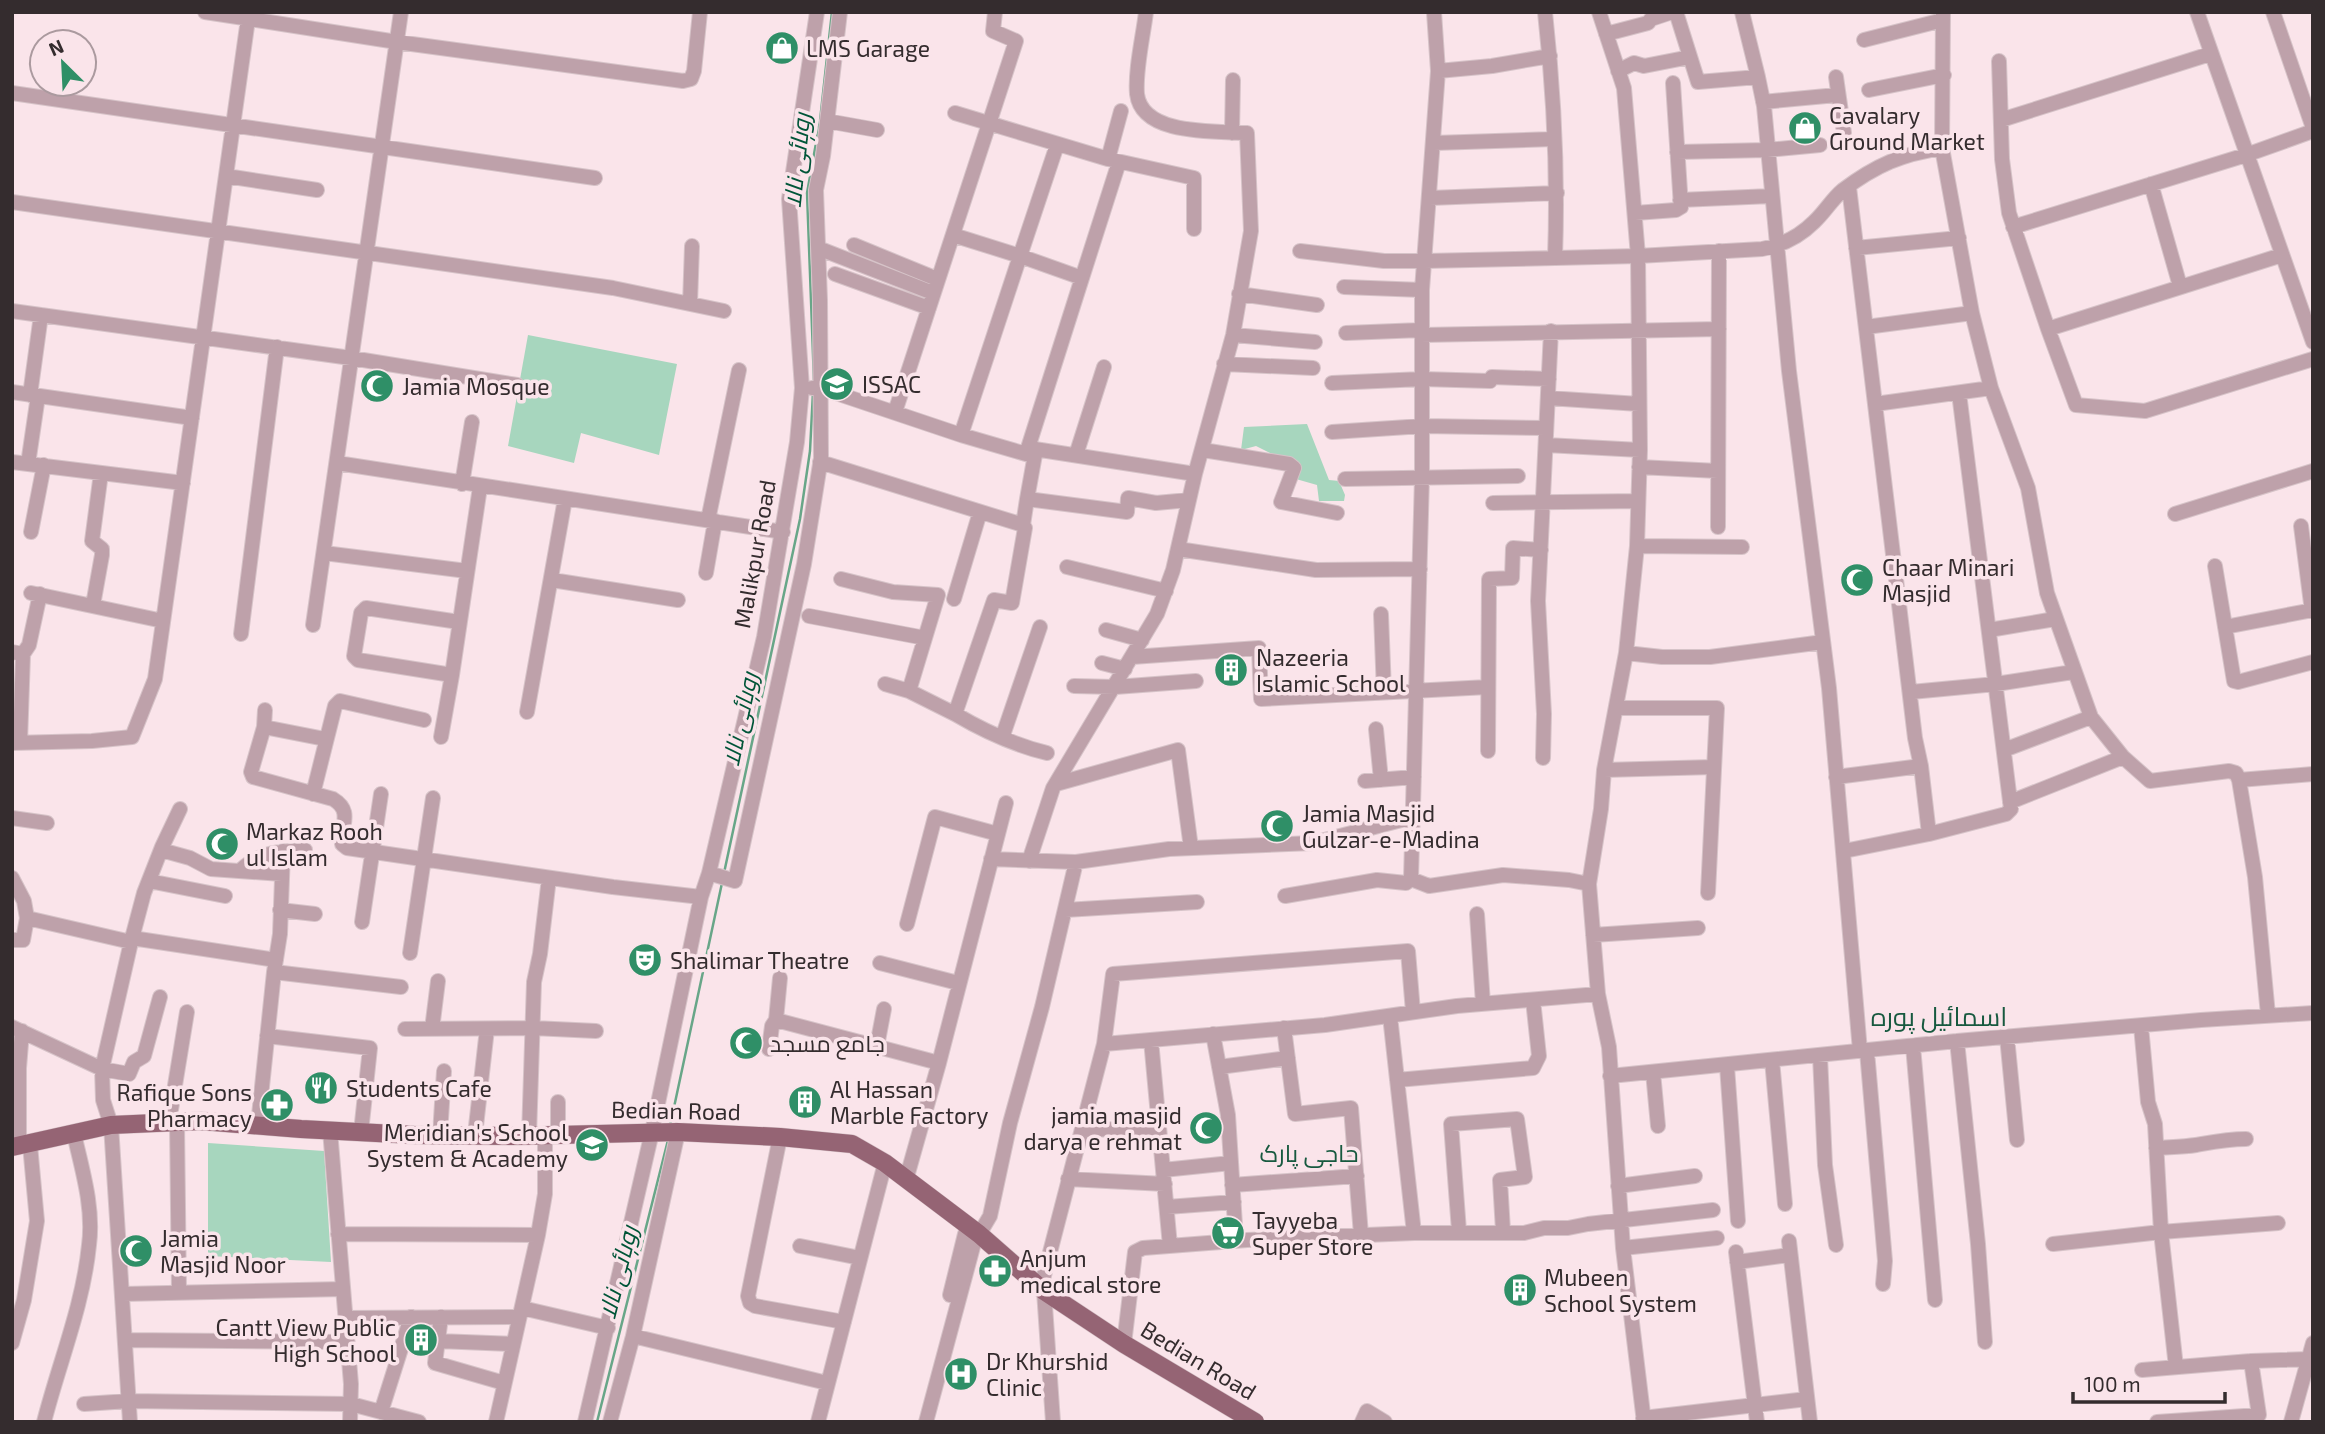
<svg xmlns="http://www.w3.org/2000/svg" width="2325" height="1434" font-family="'Exo 2',Cairo,sans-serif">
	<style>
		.green { fill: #a7d6be }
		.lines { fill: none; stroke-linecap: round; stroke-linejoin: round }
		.stream { stroke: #68a688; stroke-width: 2.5 }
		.minor-casing { stroke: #d6c3c8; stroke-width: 16 }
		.major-casing { stroke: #d6c3c8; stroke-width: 19 }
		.minor { stroke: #bea1aa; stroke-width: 14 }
		.major { stroke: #956474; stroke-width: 18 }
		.labels { text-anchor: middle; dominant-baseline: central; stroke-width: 7; stroke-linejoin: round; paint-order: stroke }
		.poi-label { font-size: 23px; fill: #342c2e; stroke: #fae4ea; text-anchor: start }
		.street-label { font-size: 23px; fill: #342c2e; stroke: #fae4ea }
		.water-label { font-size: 24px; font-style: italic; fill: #005538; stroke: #fae4ea }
		.neighbourhood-label { font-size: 24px; fill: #17593f; stroke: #fae4ea }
		.quarter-label { font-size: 26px; fill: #17593f; stroke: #fae4ea }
	</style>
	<rect width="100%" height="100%" fill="#fae4ea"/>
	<path class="green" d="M528,335L677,364L659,455L581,433L574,463L508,446Z
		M1307,424L1329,480L1339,481L1345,495L1344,501H1319L1317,485L1296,479L1280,458L1256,446L1241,450L1244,427Z
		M208,1143L324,1151L331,1262L208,1256Z"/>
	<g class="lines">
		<path class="stream" d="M814,381L807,193L820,121L832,12
			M724,873L800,519L810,451L813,392
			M670,1126L722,883
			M597,1422L668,1140"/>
		<g class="minor-casing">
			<path id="minor" d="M205,12L397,42L683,81L691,79L694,71L700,12
				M1545,12C1554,94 1558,176 1555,258
				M1599,12L1624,88L1638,256L1640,450L1637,546L1626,653L1604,770L1601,809L1589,884L1598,994L1609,1047L1623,1248L1644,1422
				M1676,12L1698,82L1758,77L1764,106L1789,371L1829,688L1860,1051
				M1742,12L1758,77
				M1943,12L1942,148L1972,313L1991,388L2028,488L2047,593L2091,717L2123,757L2150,781L2229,771L2236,773L2239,780L2255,877L2268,1015
				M2197,12L2313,342
				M2273,12L2313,128
				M1606,34L1648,23L1651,19L1672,12
				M1864,40L1943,20
				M1999,61L2002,159L2009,213L2048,329L2076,405L2145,411L2313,359
				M1438,71L1492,66L1550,56
				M1618,71L1634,63L1644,66L1690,57
				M1836,77L1844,133
				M1869,90L1944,75
				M12,93L595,178
				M1763,102L1837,95
				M955,113L1108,159L1194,178V229
				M2001,120L2210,54
				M827,121L877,130
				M1232,133L1233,80
				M1434,143L1554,139
				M1677,152L1767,150L1820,145
				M1108,159L1121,111
				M1119,162L1082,278L1020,256L961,435L1026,454L1028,448L1195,474
				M226,176L317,190
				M2151,184L2180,286
				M1849,187L1915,738L1921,766L1929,834
				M1430,198L1557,193
				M1680,200L1771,196
				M12,202L613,288L724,311
				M1635,213L1676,210L1681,207L1673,83
				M2013,227L2246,155L2313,131
				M953,235L1020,256L1057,145
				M854,245L937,279
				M1856,248L1959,238
				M823,250L933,293
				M1300,251L1384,261H1425L1638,256L1762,249C1783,245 1799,237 1814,222C1825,212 1832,199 1843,190C1876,165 1902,154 1942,148
				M835,274L929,308
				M1344,287L1422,290
				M1239,294L1317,305
				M690,304L692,246
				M12,311L351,358L517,385
				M1866,327L1972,313
				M2048,329L2282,255
				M1346,333L1421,330
				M1233,335L1315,342
				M1421,335L1719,329
				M1224,364L1313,368
				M1332,383L1422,379L1490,381L1492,377L1549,379
				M812,388H821L961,435
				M12,392L192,418
				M30,395L41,315
				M1548,398L1639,404
				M1875,404L1991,388
				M895,412L1016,41L993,31L995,12
				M1332,432L1423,426L1546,428
				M1546,445L1640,450
				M1028,448L1082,278
				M1036,449L1027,499L1127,512L1128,498L1156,503L1189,500
				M1203,450L1289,464L1294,468L1281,502L1337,513
				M1076,455L1104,367
				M12,462L183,483
				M820,462L1023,525
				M337,463L783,532
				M28,464L38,396
				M1639,467L1718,471
				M1345,479L1518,476
				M462,484L472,422
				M1027,499L1023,525L1025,528L1012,603L994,600L955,714C984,731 1014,745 1047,753
				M1493,503L1638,501
				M2175,514L2313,471
				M708,520L739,370
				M2301,526L2312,611
				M1718,527L1719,251
				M31,532L44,465
				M1637,546L1742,547
				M1178,549L1316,570L1420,569
				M324,553L467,571
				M2215,566L2234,681L2238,682L2313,662
				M1067,567L1166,591
				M706,573L715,521
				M841,579L893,592L938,595L925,638
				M552,580L678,600
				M31,593L163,621
				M954,599L980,512
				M93,605L102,555V549L92,541L101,473
				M1381,614L1384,692
				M809,616L925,638L909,691
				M459,622L366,608L361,613L354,656L358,660L452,675L480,487
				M313,625L401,12
				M2225,627L2313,610
				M1106,630L1142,640
				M1989,630L2055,619
				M241,634L277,347
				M12,652L23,654L20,743
				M1626,653L1662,657H1710L1823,642
				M23,654L29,645L40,594
				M1132,657L1259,648L1261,699L1488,687
				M1102,663L1125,669
				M885,684L909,691L955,714
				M1074,686L1115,687L1196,681
				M1911,692L1996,684L2073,672
				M1618,708H1717L1708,893
				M265,710L264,727L251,772L253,777L333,799C353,811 341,825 342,844L347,848L613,887L701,897
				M527,712L565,499
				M264,727L325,739
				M1376,729L1381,780
				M441,737L452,675
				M1002,738L1040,627
				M12,743L92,741L132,737L155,679L249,12
				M2004,750L2091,717
				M1488,751L1489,579L1512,578L1513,548L1541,550
				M1543,758L1544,714L1538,601L1551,331
				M1604,770L1714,767
				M1836,777L1921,766
				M2239,780L2313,774
				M1365,781L1414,777
				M1056,784L1178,750L1191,848
				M313,794L335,706L340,701L424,720
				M2010,802L2123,757
				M12,818L47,823
				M161,850L190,858L211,869L282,874
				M1844,851L1929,834L2006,814L2011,809L1959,393
				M991,859L1076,862L1169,849L1313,843L1413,817
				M1029,861L1053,788L1157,614L1173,570L1195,474L1233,335L1251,231L1247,133C1216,131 1142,136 1137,94C1135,70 1143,37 1146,12
				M241,870C259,852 282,851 305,850
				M709,873L735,881L804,564L821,458L820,300L816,190L823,156L840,12
				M12,878L24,901L27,918L131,942
				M1411,879L1422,477V290L1438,71L1434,12
				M149,881L225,896
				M1285,896L1377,880L1406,883L1411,879L1429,886L1503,875L1569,880L1589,884
				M280,910L315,914
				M1065,910L1197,902
				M1477,914L1483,1004
				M362,922L381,794
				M907,924L935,817L998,834
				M1593,935L1698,928
				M132,938L276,960
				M12,940H23L27,918
				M410,953L433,798
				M880,963L958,983
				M274,972L401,987
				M780,978L776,1020L939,1063
				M1390,1016L1414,1233
				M2141,1026L2148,1102L2155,1124L2161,1232L2278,1223
				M12,1027L102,1069L129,1074L134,1062L144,1056L160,997
				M1284,1028L1295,1114L1351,1108L1361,1235
				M405,1029L533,1028L596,1031
				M432,1029L438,981
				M1213,1034L1228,1115L1236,1241
				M267,1036L370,1048L361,1132
				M2007,1037L2017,1140
				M1151,1040L1170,1246
				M1957,1041L1978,1244L1985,1342
				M1104,1044L1325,1025L1457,1006L1598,994
				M877,1046L884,1009
				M1913,1046L1935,1300
				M769,1049L772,1026L776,1020
				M1867,1051L1885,1261L1883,1284
				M1820,1056L1825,1165L1836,1245
				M1772,1060L1785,1204
				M1727,1066L1738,1221
				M1219,1067L1288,1058
				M1653,1072L1658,1126
				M1610,1076L1957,1041L2201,1020L2313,1013
				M1397,1080L1533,1068L1539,1056L1533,1000
				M558,1102V1135
				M169,1122L187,1012
				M177,1122L179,1292
				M258,1125L274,972L280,934L283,851
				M330,1130L351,1384L350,1422
				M1083,1130L1159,1128
				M440,1135L444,1071
				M475,1135L487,1029
				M529,1136L534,982L540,954L549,878
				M780,1137L748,1296L750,1303L755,1306L844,1322
				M19,1146V1068L22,1031
				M2156,1148C2169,1147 2183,1147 2196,1145C2213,1142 2228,1139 2246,1139
				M1163,1170L1231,1163
				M1068,1179L1165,1184
				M906,1180L939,1063L1006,803
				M1232,1185L1357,1176
				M1618,1186L1695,1176
				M1167,1207L1234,1202
				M1459,1231L1451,1124L1517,1119L1525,1177L1500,1180L1503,1231
				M338,1234L538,1235
				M1789,1241L1810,1422
				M2053,1244L2161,1232L2176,1367
				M800,1246L860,1258
				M1623,1248L1717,1238
				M1736,1252L1757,1422
				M1737,1262L1789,1255
				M1041,1287L1104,1044L1113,974L1408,951L1413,1012
				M1044,1291L1053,1422
				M123,1294L343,1289
				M950,1295L965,1234L970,1228
				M522,1308L608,1328
				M441,1317L435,1363L504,1383
				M345,1318L519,1317
				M633,1336L827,1383
				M126,1340L347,1342
				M438,1341L513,1344
				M12,1343L24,1300L37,1221L30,1145
				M1124,1344L1135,1252L1143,1248L1247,1240L1414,1233H1524L1544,1228H1568L1588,1224L1713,1210
				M2142,1370L2251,1361
				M84,1404L129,1401L351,1404L419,1422
				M381,1412L411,1317
				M1643,1418L1807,1399
				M44,1422C59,1363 83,1306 89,1245C94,1208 82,1169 74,1134
				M130,1422L111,1125L103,1100L102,1069L131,942L144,893L162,847L180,809
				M496,1422L538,1235L545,1194V1135
				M585,1422L652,1132L701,897L709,873L764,637L797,442L802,388L789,199L817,12
				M610,1422L633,1336L678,1132
				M818,1422L885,1163
				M926,1422L974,1243L990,1216L1010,1123L1042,1007L1076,862
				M1362,1422L1367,1411L1385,1422
				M2157,1422L2259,1415L2251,1361L2309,1359
				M2291,1422L2313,1343"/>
		</g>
		<g class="major-casing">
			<path id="major" d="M12,1147L111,1125L201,1121L301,1129L414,1135L517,1136L678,1132L780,1137L852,1144L885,1163L979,1234L1044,1291L1124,1344L1255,1422"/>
		</g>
		<use href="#minor" class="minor"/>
		<use href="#major" class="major"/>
	</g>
	<defs>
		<g id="shop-disc" transform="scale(1.75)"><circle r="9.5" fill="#2f8f67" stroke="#fae4ea"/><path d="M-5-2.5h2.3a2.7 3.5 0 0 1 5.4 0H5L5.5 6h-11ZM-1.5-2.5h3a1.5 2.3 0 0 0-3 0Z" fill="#fff"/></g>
		<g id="school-disc" transform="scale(1.75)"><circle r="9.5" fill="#2f8f67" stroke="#fae4ea"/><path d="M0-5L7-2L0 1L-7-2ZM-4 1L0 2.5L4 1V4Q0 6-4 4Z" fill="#fff"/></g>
		<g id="mosque-disc" transform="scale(1.75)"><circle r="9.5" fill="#2f8f67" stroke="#fae4ea"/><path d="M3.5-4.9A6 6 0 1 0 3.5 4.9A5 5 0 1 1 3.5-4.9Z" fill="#fff"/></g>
		<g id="building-disc" transform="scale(1.75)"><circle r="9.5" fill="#2f8f67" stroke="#fae4ea"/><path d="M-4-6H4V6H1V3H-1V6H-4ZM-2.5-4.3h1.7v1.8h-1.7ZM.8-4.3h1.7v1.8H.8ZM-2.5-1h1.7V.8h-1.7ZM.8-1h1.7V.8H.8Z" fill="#fff"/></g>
		<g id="theatre-disc" transform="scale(1.75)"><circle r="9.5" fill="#2f8f67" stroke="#fae4ea"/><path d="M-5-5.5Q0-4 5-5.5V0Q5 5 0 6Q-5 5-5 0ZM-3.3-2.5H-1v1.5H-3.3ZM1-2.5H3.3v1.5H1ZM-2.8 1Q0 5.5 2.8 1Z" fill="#fff"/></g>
		<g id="restaurant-disc" transform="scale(1.75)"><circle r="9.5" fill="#2f8f67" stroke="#fae4ea"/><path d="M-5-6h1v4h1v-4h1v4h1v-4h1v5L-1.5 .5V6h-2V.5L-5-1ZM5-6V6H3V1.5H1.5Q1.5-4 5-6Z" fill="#fff"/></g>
		<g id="pharmacy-disc" transform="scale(1.75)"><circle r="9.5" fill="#2f8f67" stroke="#fae4ea"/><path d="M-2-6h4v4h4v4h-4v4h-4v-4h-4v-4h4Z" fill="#fff"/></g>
		<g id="supermarket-disc" transform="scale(1.75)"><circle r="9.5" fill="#2f8f67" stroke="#fae4ea"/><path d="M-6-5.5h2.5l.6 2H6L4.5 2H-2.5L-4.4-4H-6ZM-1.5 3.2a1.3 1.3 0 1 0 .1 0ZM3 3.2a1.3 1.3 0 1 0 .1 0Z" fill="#fff"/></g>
		<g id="hospital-disc" transform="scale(1.75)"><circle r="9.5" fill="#2f8f67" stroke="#fae4ea"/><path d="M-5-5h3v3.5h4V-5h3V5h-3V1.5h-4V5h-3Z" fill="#fff"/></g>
	</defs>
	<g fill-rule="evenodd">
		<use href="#shop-disc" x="782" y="48"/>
		<use href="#shop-disc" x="1805" y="128"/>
		<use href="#school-disc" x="837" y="384"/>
		<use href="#mosque-disc" x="377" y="386"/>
		<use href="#mosque-disc" x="1857" y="580"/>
		<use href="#building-disc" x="1231" y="670"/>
		<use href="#mosque-disc" x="1277" y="826"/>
		<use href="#mosque-disc" x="222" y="844"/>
		<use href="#theatre-disc" x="645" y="960"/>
		<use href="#mosque-disc" x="746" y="1043"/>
		<use href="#restaurant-disc" x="321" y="1088"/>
		<use href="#building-disc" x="805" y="1102"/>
		<use href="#pharmacy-disc" x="277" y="1105"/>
		<use href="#mosque-disc" x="1206" y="1128"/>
		<use href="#school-disc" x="592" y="1145"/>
		<use href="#supermarket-disc" x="1228" y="1233"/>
		<use href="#mosque-disc" x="136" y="1251"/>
		<use href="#pharmacy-disc" x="995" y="1271"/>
		<use href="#building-disc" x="1520" y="1290"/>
		<use href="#building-disc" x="421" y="1340"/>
		<use href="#hospital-disc" x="961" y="1374"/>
	</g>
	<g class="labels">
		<g class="poi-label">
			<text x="806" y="48">LMS Garage</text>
			<text x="1829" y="115">Cavalary<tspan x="1829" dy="26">Ground Market</tspan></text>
			<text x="862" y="384">ISSAC</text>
			<text x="402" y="386">Jamia Mosque</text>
			<text x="1882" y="567">Chaar Minari<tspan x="1882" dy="26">Masjid</tspan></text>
			<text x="1256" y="657">Nazeeria<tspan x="1256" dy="26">Islamic School</tspan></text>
			<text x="1302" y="813">Jamia Masjid<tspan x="1302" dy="26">Gulzar-e-Madina</tspan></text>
			<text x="246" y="831">Markaz Rooh<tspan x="246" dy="26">ul Islam</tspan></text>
			<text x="670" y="960">Shalimar Theatre</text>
			<text x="770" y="1043">جامع مسجد</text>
			<text x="346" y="1088">Students Cafe</text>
			<text x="830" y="1089">Al Hassan<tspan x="830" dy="26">Marble Factory</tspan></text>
			<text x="252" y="1092" text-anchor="end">Rafique Sons<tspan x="252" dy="26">Pharmacy</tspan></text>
			<text x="1182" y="1115" text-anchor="end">jamia masjid<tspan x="1182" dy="26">darya e rehmat</tspan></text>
			<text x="568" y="1132" text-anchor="end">Meridian's School<tspan x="568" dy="26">System &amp; Academy</tspan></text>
			<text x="1252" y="1220">Tayyeba<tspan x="1252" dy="26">Super Store</tspan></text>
			<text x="160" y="1238">Jamia<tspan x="160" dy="26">Masjid Noor</tspan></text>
			<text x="1020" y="1258">Anjum<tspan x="1020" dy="26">medical store</tspan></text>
			<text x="1544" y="1277">Mubeen<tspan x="1544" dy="26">School System</tspan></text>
			<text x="396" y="1327" text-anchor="end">Cantt View Public<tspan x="396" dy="26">High School</tspan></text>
			<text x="986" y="1361">Dr Khurshid<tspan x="986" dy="26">Clinic</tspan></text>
		</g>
		<g class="street-label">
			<text transform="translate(754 554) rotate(-80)">Malikpur Road</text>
			<text transform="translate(676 1110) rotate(1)">Bedian Road</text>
			<text transform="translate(1199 1360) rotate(31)">Bedian Road</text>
		</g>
		<g class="water-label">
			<text transform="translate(796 160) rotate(-84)">روہائی نالا</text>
			<text transform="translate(739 719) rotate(-78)">روہائی نالا</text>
			<text transform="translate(617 1272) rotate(-76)">روہائی نالا</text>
		</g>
		<g class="neighbourhood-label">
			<text x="1309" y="1152">حاجی پارک</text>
		</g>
		<g class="quarter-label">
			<text x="1939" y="1015">اسمائیل پورہ</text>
		</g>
	</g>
	<rect width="2325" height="1434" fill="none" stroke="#342c2e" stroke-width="28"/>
	<g transform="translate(63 63) rotate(336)"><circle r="33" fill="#fae4ea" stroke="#ab9a9f" stroke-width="2"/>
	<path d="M0-5L12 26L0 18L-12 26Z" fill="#2f8f67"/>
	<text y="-10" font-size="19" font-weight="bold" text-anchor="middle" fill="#342c2e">N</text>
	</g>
	<path d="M2073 1392v10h152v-10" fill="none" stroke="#342c2e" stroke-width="3.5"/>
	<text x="2084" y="1392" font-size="21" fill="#342c2e" stroke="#fae4ea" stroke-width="5" paint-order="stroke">100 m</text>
</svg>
